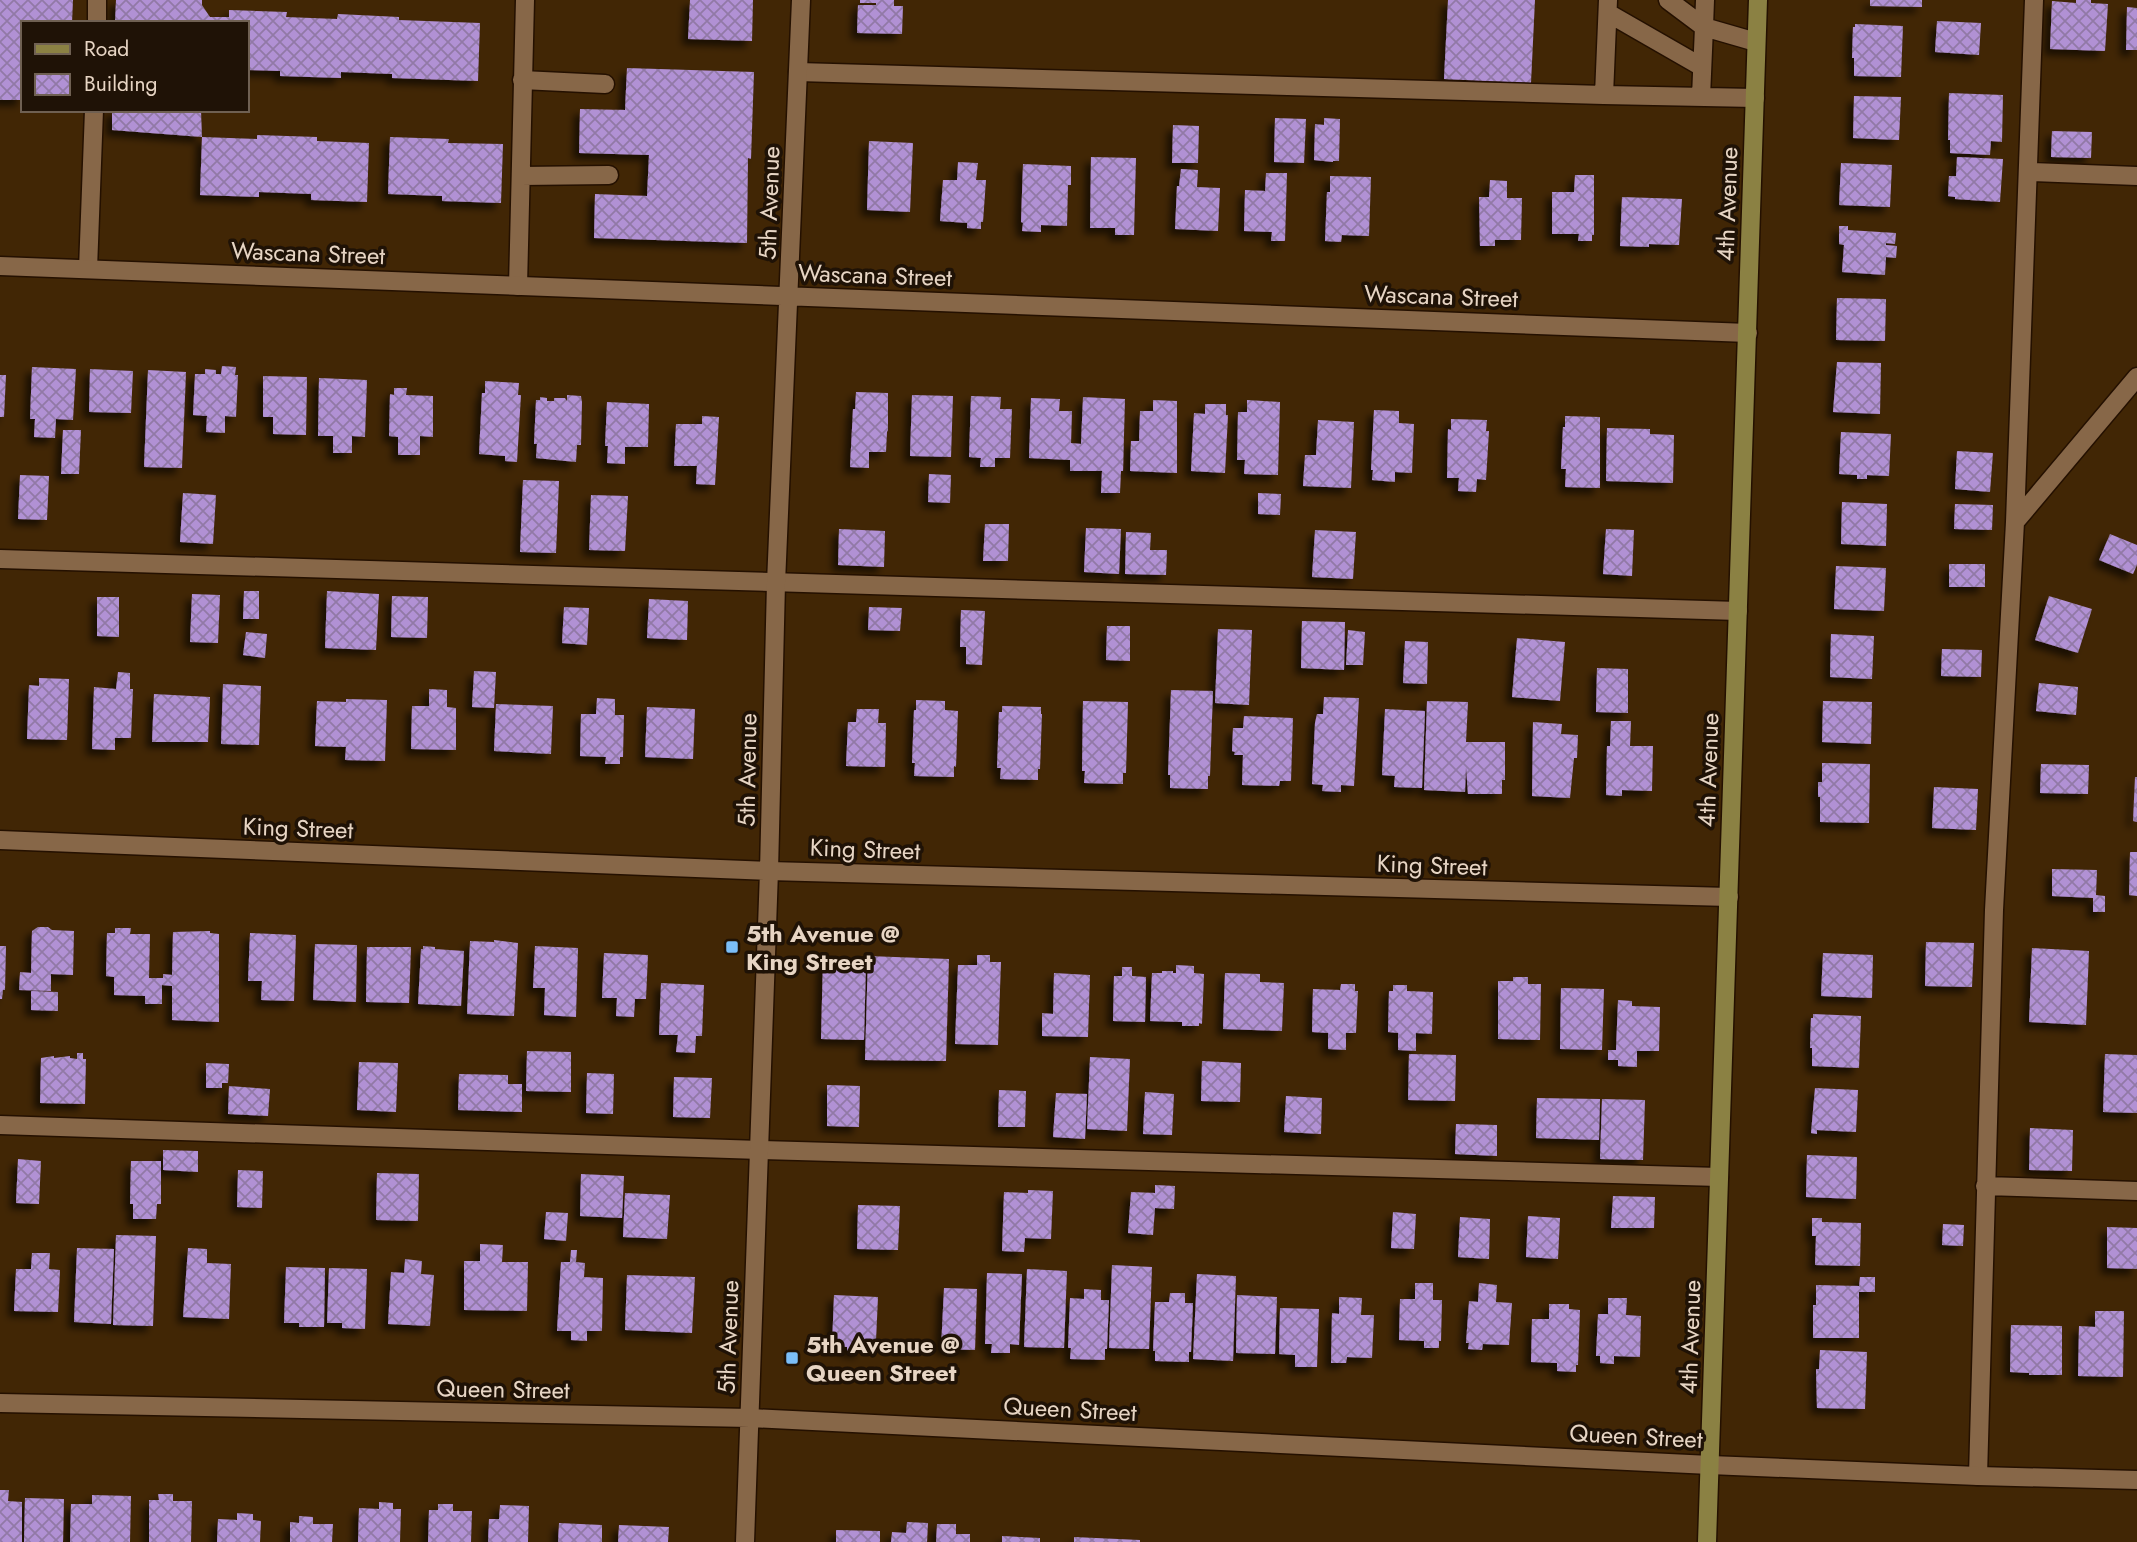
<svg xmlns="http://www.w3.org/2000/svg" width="2137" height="1542" font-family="Jost,sans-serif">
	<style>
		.building { fill: url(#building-cross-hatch); filter: url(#shadow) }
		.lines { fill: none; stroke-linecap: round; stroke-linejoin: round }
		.lane-casing { stroke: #241000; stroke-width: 21 }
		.street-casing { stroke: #241000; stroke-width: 21 }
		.secondary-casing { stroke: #241000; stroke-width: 21 }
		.lane { stroke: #876748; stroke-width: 18 }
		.street { stroke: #876748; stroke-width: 18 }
		.secondary { stroke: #8b8143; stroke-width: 18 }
		.poi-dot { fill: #7bbef8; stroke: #1f1206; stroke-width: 2.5 }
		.labels { text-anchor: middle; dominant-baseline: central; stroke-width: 7; stroke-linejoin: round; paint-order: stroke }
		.street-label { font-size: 24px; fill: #e7d5c4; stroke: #1f1206 }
		.poi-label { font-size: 24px; font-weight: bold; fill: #e7d5c4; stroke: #1f1206; text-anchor: start }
	</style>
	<defs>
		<pattern id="building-cross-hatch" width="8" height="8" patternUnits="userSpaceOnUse" patternTransform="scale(1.75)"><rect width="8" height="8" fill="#b191d4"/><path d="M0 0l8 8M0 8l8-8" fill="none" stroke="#9179a6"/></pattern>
		<filter id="shadow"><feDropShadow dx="-6" dy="6" stdDeviation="3.5" flood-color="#0009"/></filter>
	</defs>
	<rect width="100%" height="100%" fill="#412605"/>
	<path class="building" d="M0,0H73L72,23H23V100H0Z
		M116,0H202V5L210,17H229V10L287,12L286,17L337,19L338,14L399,17V20L480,23L478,81L392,78V74L341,72V78L280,76V71L247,70V23H115Z
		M690,0H753L752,41L688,39Z
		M860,0H894V6H903L902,34L857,33L858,5H876V3H860Z
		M1448,0H1535L1531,83L1444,79Z
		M1870,0H1922V7L1870,6Z
		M2076,0H2091V3L2108,4L2105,51L2050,49L2052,1L2076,3Z
		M2127,7L2137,8V50H2126Z
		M1937,21L1981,23L1979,55L1935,52Z
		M1855,24L1903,26L1901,77L1854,76V58H1852L1853,27H1855Z
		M627,68L754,72L751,159L748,158L747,243L594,238L595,194L647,196L649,155L579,153L580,109L625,110Z
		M1949,93L2003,95L2002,142L1991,141L1990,155L1950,153V140H1948Z
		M1854,96L1901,97L1899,140L1853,138Z
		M112,110H201L202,137L112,130Z
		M1275,118L1306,119L1304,163L1274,162Z
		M1324,118L1340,119L1339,161H1333V162L1314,160L1315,124L1324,125Z
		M1173,125L1199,126L1198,163H1172Z
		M2052,131L2092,132L2091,158L2051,157Z
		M257,135L317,137V141L369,143L367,202L311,200V194L259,192V197L200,195L202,137L257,139Z
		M390,137L449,139L448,143L503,144L501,203L442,201V196L388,194Z
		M869,141L913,143L910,212L867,210Z
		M1091,157L1136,158L1134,235H1115V228H1090Z
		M1957,157L2003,159L2000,202L1955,199V197L1948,196L1949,176H1956Z
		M958,162L978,163L976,180H986L983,222H981V229L967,228V223L940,221L943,180H957Z
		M1841,163L1892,165L1890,207L1839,205Z
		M1023,164L1071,166V185H1068L1067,226L1041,225V232L1022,231L1023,223L1021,222Z
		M1181,169L1198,170L1197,187L1220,188L1218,231L1175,229L1177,186H1179Z
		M1266,173H1287L1285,241H1271L1272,232L1244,231L1245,190L1265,191Z
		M1575,175H1594V235H1592V241H1578L1579,234H1552V192H1574Z
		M1330,176L1371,177L1369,236L1342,235L1341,242L1325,241L1327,192H1330Z
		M1490,180L1507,181V198H1522L1521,240H1495V246H1480L1479,197H1489Z
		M1622,197L1682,199L1679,245L1649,244V247L1620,246Z
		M1839,226H1848V230L1896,233L1895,244L1886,243V245L1897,246L1896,258L1886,257L1885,275L1842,272L1844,245L1839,244Z
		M1837,298L1886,299L1885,341L1836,340Z
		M1837,362L1881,363L1880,414L1833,412Z
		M222,366L236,367L235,375H238L236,417L225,416V433L206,432L207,416L193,415L195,374H205V369L216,370V374H221Z
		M32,367L76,369L73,420L56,419L55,438L34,437L35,419H30Z
		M90,369L133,371L131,413L89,412Z
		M148,370L186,372L182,468L144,467Z
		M0,375H6L4,417H0Z
		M263,376L307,377L306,435L273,434V417H263Z
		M319,378L367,380L365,437L352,436V453H333V436H318Z
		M485,381L519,383L518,395H521L517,462L505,461V456L479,454L482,393H485Z
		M394,388H407L406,395L433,396V437L420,436V455H398V437L389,436L390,394L394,395Z
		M856,392L888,393V430L887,432L886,452H869V468L850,467L853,409H855Z
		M567,395L581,396L582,402L581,445H577L576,462L536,458L537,444H534L536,400H540V397L547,398V401H554V398H565L567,401Z
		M912,395L953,396L951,457L910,456Z
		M971,396L1001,397L1000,409H1012L1010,458H995V467H980L981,458L969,457Z
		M1083,397L1125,399L1123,471H1121L1120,493H1101L1102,471H1070V460L1029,458L1031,398L1060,399L1059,411H1072L1071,443L1081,444Z
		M1153,400L1177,401V473L1130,471L1131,441H1139L1140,411H1153Z
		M1247,400L1280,402L1278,475L1244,474L1245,460H1237L1238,412H1247Z
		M607,402L649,404L648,447H625V464L607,463L608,446H605Z
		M1205,404H1226V415H1228L1225,473L1191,471L1194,413L1205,414Z
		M1374,410L1399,411V423L1414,424L1412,473L1395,472V482L1372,480L1373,470H1371Z
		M702,416L719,417L715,485L696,484L697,466H674L676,424H702Z
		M1565,416L1600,417V488L1565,487L1566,469H1561L1563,427H1565Z
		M1451,419L1487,420L1486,431H1489L1486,480L1477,479L1476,492L1458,491L1459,478H1447L1448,429L1451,430Z
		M1318,420L1354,422L1351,488L1303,486L1305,455H1316Z
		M1607,428L1650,429V434L1674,435L1673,483L1606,481Z
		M63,430H81L79,474H61Z
		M1841,432L1891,434L1889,476L1867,475V479H1857V475L1839,474Z
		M1957,451L1993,453L1990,492L1955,489Z
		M929,474L951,475L950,503L928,502Z
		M20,475L49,476L47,520L18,519Z
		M523,480L559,481L556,553L520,552Z
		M183,493L216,495L213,544L180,542Z
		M1258,493L1281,494L1280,515L1258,514Z
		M591,495L628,496L625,551L589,550Z
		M1842,502L1887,504L1886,546L1841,544Z
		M1955,504L1993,505L1992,530L1954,529Z
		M985,524H1009L1008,561H983Z
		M1086,528L1121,529L1119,574L1084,572Z
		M839,529L885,531L884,567L838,565Z
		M1606,529L1634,530L1632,576L1603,574Z
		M1315,530L1356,532L1353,579L1312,577Z
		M1126,532L1151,533L1150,550H1167L1166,575L1125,574Z
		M2110,534L2137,545V565L2133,574L2099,560Z
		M1949,564H1985V587H1949Z
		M1836,566L1886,568L1884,611L1834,609Z
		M244,591H259V619H243Z
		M327,591L379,594L376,650L325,648Z
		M192,594L220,595L218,643L190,642Z
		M392,596L428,597L427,638L391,637Z
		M2049,596L2092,609L2078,653L2035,640Z
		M97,597H119V637L97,636Z
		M649,599L688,601L687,640L647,638Z
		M564,607L589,608L587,645L562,643Z
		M869,607L902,608L900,631L868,630Z
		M961,610L985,611L982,665L966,664V647H960Z
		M1302,621L1345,622L1344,670L1301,668Z
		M1107,626H1130V661L1106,660Z
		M1218,629L1252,630L1249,705L1215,703Z
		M1348,630L1365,632L1363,665H1346Z
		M246,632L267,634L265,658L243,655Z
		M1831,634L1874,636L1872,679L1830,677Z
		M1517,638L1565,642L1560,701L1512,697Z
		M1405,641L1428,642L1427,684L1403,683Z
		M1942,649L1982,650L1981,677L1941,676Z
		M1597,668L1628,669V713L1596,712Z
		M474,671L496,672L494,708L472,707Z
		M118,672L130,673V689H133L131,738H115V750L92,749L94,687L116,689Z
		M39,678L69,679L67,740L27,739L29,685L39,686Z
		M2039,683L2078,687L2076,715L2036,711Z
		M223,684L261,686L259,745L221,744Z
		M429,689L447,690V707L456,708V750L411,749L412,706H429Z
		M1171,690L1213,691L1210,776H1208V789L1170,788V775H1168Z
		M154,694L210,697L208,742H152Z
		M1324,697L1359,698L1354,786L1341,785V792L1322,791L1323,785L1312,784L1315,723L1317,714H1323Z
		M597,698L615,699V715H624L623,757H620V764H605L606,757L580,756L581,714H596Z
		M346,699L387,700L385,761L345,760L346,747L315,746L317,701L346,702Z
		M916,700L945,701V710L958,711L956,767L954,766V777L914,776L915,763H912L914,710H916Z
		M1083,701L1128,702L1126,773H1123V784L1084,783L1085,771H1082Z
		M1427,701L1468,702L1466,742H1505V780H1502V794H1468L1466,767L1465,792L1424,790Z
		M1823,701L1872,702L1871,744L1822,742Z
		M496,704L553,706L551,754L494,751Z
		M1002,706L1041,707V714H1042L1040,769H1038V780L1000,779L1001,768H997L999,712H1002Z
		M647,707L695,709L693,759L645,757Z
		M857,709H879L878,723H886L885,767L846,766L848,722H856Z
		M1385,709L1425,711L1422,788L1394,787L1395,776L1382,775Z
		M1244,716L1293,718L1291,781H1280L1279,786L1242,785L1243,755H1234L1235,752L1232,751L1233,728H1243Z
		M1611,721H1631L1630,746H1653L1652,791L1622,790V796L1606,795L1607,746H1610Z
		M1533,722L1562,724L1561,734L1578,735L1577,758H1574L1570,798L1532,796Z
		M1822,763L1870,764L1869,823L1820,822V797H1818V782H1822Z
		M2041,764L2089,765L2088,794L2040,793Z
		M2135,777H2137V822L2133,821Z
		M1934,787L1978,789L1976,830L1932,828Z
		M2130,852H2137V896L2129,895Z
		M2052,869L2097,870L2096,895L2105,896V912H2093V898L2052,896Z
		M38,927H48L52,930L74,931L73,975L51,974V991L19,990L20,972L31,973L32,931Z
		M115,928H131L130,934H150L149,978H163V974L172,975L173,932L210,931V933L219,934V1022L172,1020V986L162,985V1004H145V996L114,995V977L106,976L107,933H115Z
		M250,933L296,935L294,1001L261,1000L262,981H248Z
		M494,940L518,943L514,1016L467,1014L470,941L494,942Z
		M1926,942L1974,943L1972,987L1925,986Z
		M315,944L357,945L356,1002L313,1000Z
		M0,946H6L5,990H3L2,999H0Z
		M423,946L435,947V949L464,951L461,1006L418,1004L421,949H423Z
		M535,946L578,948L576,1017L544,1015L545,988H533Z
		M367,947H411L409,1003L366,1002Z
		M2032,948L2089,951L2086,1025L2029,1022Z
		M604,953L648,955L646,999H635L634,1017L616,1016L617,998H602Z
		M1823,953L1873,955L1872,998L1821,996Z
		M977,955H990V962H1001L998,1045L955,1044L958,965H977Z
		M868,956L949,959L946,1061L865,1060Z
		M823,959H849V962H866L864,1040L821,1039Z
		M1176,965L1194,966V973L1204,974L1202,1024L1199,1023V1026H1182V1022L1150,1021L1152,973H1162V971H1173V973H1176Z
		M1122,967H1132V976L1146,977L1145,1022L1113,1021L1114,976H1122Z
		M1054,973L1090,975L1088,1037L1042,1036V1013L1053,1014Z
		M1225,973L1260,974V982L1284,983L1282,1031L1223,1029Z
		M1513,977H1528V984H1541L1540,1040L1498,1039V981H1513Z
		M661,983L704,985L702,1036H696L695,1053L676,1052L678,1035H659Z
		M1341,984H1355V991H1358L1356,1033H1346V1050L1328,1049V1033L1312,1032L1313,989L1340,990Z
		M1393,985H1407V991L1433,992L1432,1034L1416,1033V1051L1398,1050V1033L1388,1032L1389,991H1393Z
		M1561,988L1604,989L1602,1050L1560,1049Z
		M31,991L58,992V1011L31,1010Z
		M1618,1000L1632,1001V1006L1660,1007L1659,1051H1637V1067L1618,1066V1060H1608V1050H1616Z
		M1813,1014L1861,1016L1859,1068L1812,1066V1048H1810L1811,1018H1813Z
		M527,1051L571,1052V1092L526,1091Z
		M77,1053H83V1059H86L85,1104L40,1103L41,1058L54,1056V1058L70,1056V1058L77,1059Z
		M1409,1054L1456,1055L1455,1101L1408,1100Z
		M2105,1054L2137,1055V1113L2103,1112Z
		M1090,1057L1130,1059L1127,1131L1087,1129Z
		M1202,1061L1241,1063L1240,1102L1201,1101Z
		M359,1062L398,1063L396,1112L357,1110Z
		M206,1063L229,1064L228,1083H222V1088H206Z
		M587,1073L614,1074L613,1114L586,1113Z
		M459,1074L508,1075V1084H522V1112L458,1110Z
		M674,1077L712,1078L710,1118L673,1117Z
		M827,1085L860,1086L859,1127L827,1126Z
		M229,1086L270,1089L268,1116L228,1114Z
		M1815,1088L1858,1090L1856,1132L1817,1130V1134L1811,1133Z
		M999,1090L1026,1091L1025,1127H998Z
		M1145,1092L1174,1094L1172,1135L1143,1134Z
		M1056,1093L1087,1094L1085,1139L1053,1137Z
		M1286,1096L1322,1098L1321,1134L1284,1132Z
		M1537,1098L1600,1099L1599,1140L1536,1138Z
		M1602,1099L1645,1100L1643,1160L1600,1159Z
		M1456,1124L1497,1125V1156L1455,1154Z
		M2030,1128L2073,1130L2072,1171L2029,1170Z
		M163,1150L198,1151V1172L163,1170Z
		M1807,1155L1857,1157L1856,1199L1806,1197Z
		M18,1159L41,1161L39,1204L16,1203Z
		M131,1161H161V1204H157L156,1219H133V1204H130Z
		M238,1170L263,1171L262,1208L237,1207Z
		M377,1173L419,1174L418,1221L376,1220Z
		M581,1174L624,1176L622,1218L580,1216Z
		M1155,1185L1175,1186L1174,1209L1155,1208L1153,1235L1128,1233L1131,1192L1155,1193Z
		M1028,1190L1053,1191L1051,1239L1025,1238L1024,1252L1002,1251L1004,1192L1028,1193Z
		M625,1193L670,1195L667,1239L623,1237Z
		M1613,1196L1655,1197L1654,1228H1611Z
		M858,1205L900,1206L898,1250L857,1249Z
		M546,1212L568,1213L566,1241L544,1239Z
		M1393,1212L1416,1214L1414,1249L1391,1248Z
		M1528,1216L1560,1218L1558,1259L1526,1257Z
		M1460,1217L1490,1219L1489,1259L1458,1257Z
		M1812,1218H1822V1222L1861,1223L1860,1266L1815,1265L1816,1236H1812Z
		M1943,1224L1964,1225L1963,1246L1942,1245Z
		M2107,1227L2137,1228V1269L2107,1268Z
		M116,1235L156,1236L153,1326L113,1325Z
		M480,1244L503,1245L502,1262H528L527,1311L464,1310V1261H480Z
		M77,1248L114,1249L111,1324L74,1322Z
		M188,1248L207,1249V1263L231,1264L229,1319L183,1317Z
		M571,1250H577L576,1262L585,1263L584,1277L603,1278L602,1331H587V1341L571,1340V1331H557L561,1262H570Z
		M32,1253H50L49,1269L60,1270L58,1312L14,1311L16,1269H31Z
		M405,1259L422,1261L421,1274L434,1275L430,1326L388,1324L391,1272L404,1273Z
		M1112,1265L1152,1267L1149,1349L1109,1348Z
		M286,1267L325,1268L324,1327H299V1323H284Z
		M329,1268L367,1269L365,1329L342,1328V1323H327Z
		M1027,1269L1067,1271L1064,1348L1024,1347Z
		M987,1273L1022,1274L1019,1345L1010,1344V1353H991L992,1344H985Z
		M1197,1274L1236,1276L1233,1361L1193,1359Z
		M627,1275L695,1277L692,1333L625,1330Z
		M1860,1277H1875V1292H1859V1338H1813V1305H1816V1285L1859,1286Z
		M1415,1283H1433V1300H1442L1441,1341H1439V1348H1424V1341L1399,1340L1400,1299H1415Z
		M1479,1283L1497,1285L1496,1302L1512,1303L1509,1345L1483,1344L1482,1350L1468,1349L1469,1343H1466L1469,1301L1478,1302Z
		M944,1288L977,1289L975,1350L941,1349Z
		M1084,1289L1101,1290V1300H1109L1107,1349H1105V1360L1070,1359L1071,1348H1068L1070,1298L1084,1299Z
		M1170,1293H1185V1303H1193L1191,1352H1189V1362L1155,1361V1351H1153L1155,1302H1169Z
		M834,1295L878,1297L876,1341H863L861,1352L847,1351V1347L832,1346Z
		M1237,1295L1277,1297L1275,1354L1236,1353Z
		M1339,1297L1362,1298L1361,1315H1374L1372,1358L1347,1357L1346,1363H1331L1332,1313L1339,1314Z
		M1608,1298H1627L1626,1315L1641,1316L1640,1357L1614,1356V1364L1600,1363V1356H1596L1598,1314H1608Z
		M1549,1304H1569V1309L1580,1310L1578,1365H1576V1372L1557,1371V1363L1531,1362L1532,1319H1549Z
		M1280,1308L1319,1309L1317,1367H1295V1355L1279,1354Z
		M2095,1311H2124L2123,1377L2078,1376L2079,1326L2095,1327Z
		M2011,1325L2062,1326V1375H2029V1373L2010,1372Z
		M1820,1350L1867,1352L1865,1409L1817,1408L1816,1369H1819Z
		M0,1490H9L8,1501L22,1502V1542H0Z
		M158,1494H173V1501H192L191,1542H149V1500H159Z
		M92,1495L131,1496L130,1542H70L71,1504H92Z
		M25,1498L64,1499L63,1542H24Z
		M379,1502L393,1503V1509H401L400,1542H358L359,1508L379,1509Z
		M438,1504H453V1511H472L471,1542H428L429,1510H438Z
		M500,1505L529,1506L528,1542H488L489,1519H499Z
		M237,1513L253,1514V1520L261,1521L260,1542H217L218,1519L237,1520Z
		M299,1516L313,1517V1524H333L332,1542H290V1522L299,1523Z
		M907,1522L928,1523L927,1542H891L892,1532L906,1533Z
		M559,1523L602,1525V1542H558Z
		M937,1524H956V1534H970V1542H936Z
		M619,1525L669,1527L668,1542H618Z
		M836,1530L880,1531V1542H836Z
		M1002,1536L1040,1538V1542H1002Z
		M1074,1537L1140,1540V1542H1074Z"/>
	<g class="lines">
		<g class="lane-casing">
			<path id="lane" d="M1668,0L1704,27L1701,97
				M1705,0L1704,27L1756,42
				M1608,13L1702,67
				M97,23V0
				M798,72L1604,95L1755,98
				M522,80L605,84
				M1604,95L1608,0
				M2030,172L2137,176
				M521,176L609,175
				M88,269L94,110
				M518,286L525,0
				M2015,522L2137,377
				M0,559L1738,611
				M0,1125L760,1150L1719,1177
				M1985,1186L2137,1191
				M1978,1476L1994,910L2015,522L2034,0"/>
		</g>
		<g class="street-casing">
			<path id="street" d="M0,266L1748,333
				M0,840L769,871L1729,897
				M0,1403L750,1418L1710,1465L1978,1476L2137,1480
				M745,1542L769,871L776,583L801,0"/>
		</g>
		<g class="secondary-casing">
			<path id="secondary" d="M1707,1542L1758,0"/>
		</g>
		<use href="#lane" class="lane"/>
		<use href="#street" class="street"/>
		<use href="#secondary" class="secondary"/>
	</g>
	<g class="poi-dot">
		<rect x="725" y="940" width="14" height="14" rx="3.5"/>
		<rect x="785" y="1351" width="14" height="14" rx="3.5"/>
	</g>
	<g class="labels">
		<g class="street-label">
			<text transform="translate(769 203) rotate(-88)">5th Avenue</text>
			<text transform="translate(1727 204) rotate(-88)">4th Avenue</text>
			<text transform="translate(308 253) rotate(2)">Wascana Street</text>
			<text transform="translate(875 275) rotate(2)">Wascana Street</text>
			<text transform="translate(1441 296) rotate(2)">Wascana Street</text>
			<text transform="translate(747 770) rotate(-89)">5th Avenue</text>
			<text transform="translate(1708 770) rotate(-88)">4th Avenue</text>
			<text transform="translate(298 828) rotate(2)">King Street</text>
			<text transform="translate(865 849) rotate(2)">King Street</text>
			<text transform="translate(1432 865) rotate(2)">King Street</text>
			<text transform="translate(728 1337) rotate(-88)">5th Avenue</text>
			<text transform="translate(1690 1337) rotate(-88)">4th Avenue</text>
			<text transform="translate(503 1389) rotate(1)">Queen Street</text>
			<text transform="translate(1070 1409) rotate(3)">Queen Street</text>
			<text transform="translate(1636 1436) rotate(3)">Queen Street</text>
		</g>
		<g class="poi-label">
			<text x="746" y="933">5th Avenue @<tspan x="746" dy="28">King Street</tspan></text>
			<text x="806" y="1344">5th Avenue @<tspan x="806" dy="28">Queen Street</tspan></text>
		</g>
	</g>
	<rect x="21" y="21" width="228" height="91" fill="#1f1206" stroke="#6f6052" stroke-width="2"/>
	<rect x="35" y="44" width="35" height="10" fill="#8b8143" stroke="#6f6052" stroke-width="2"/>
	<text x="84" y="56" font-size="21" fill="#e7d5c4">Road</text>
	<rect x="35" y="74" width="35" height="21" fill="url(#building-cross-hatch)" stroke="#6f6052" stroke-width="2"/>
	<text x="84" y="91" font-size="21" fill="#e7d5c4">Building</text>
</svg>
